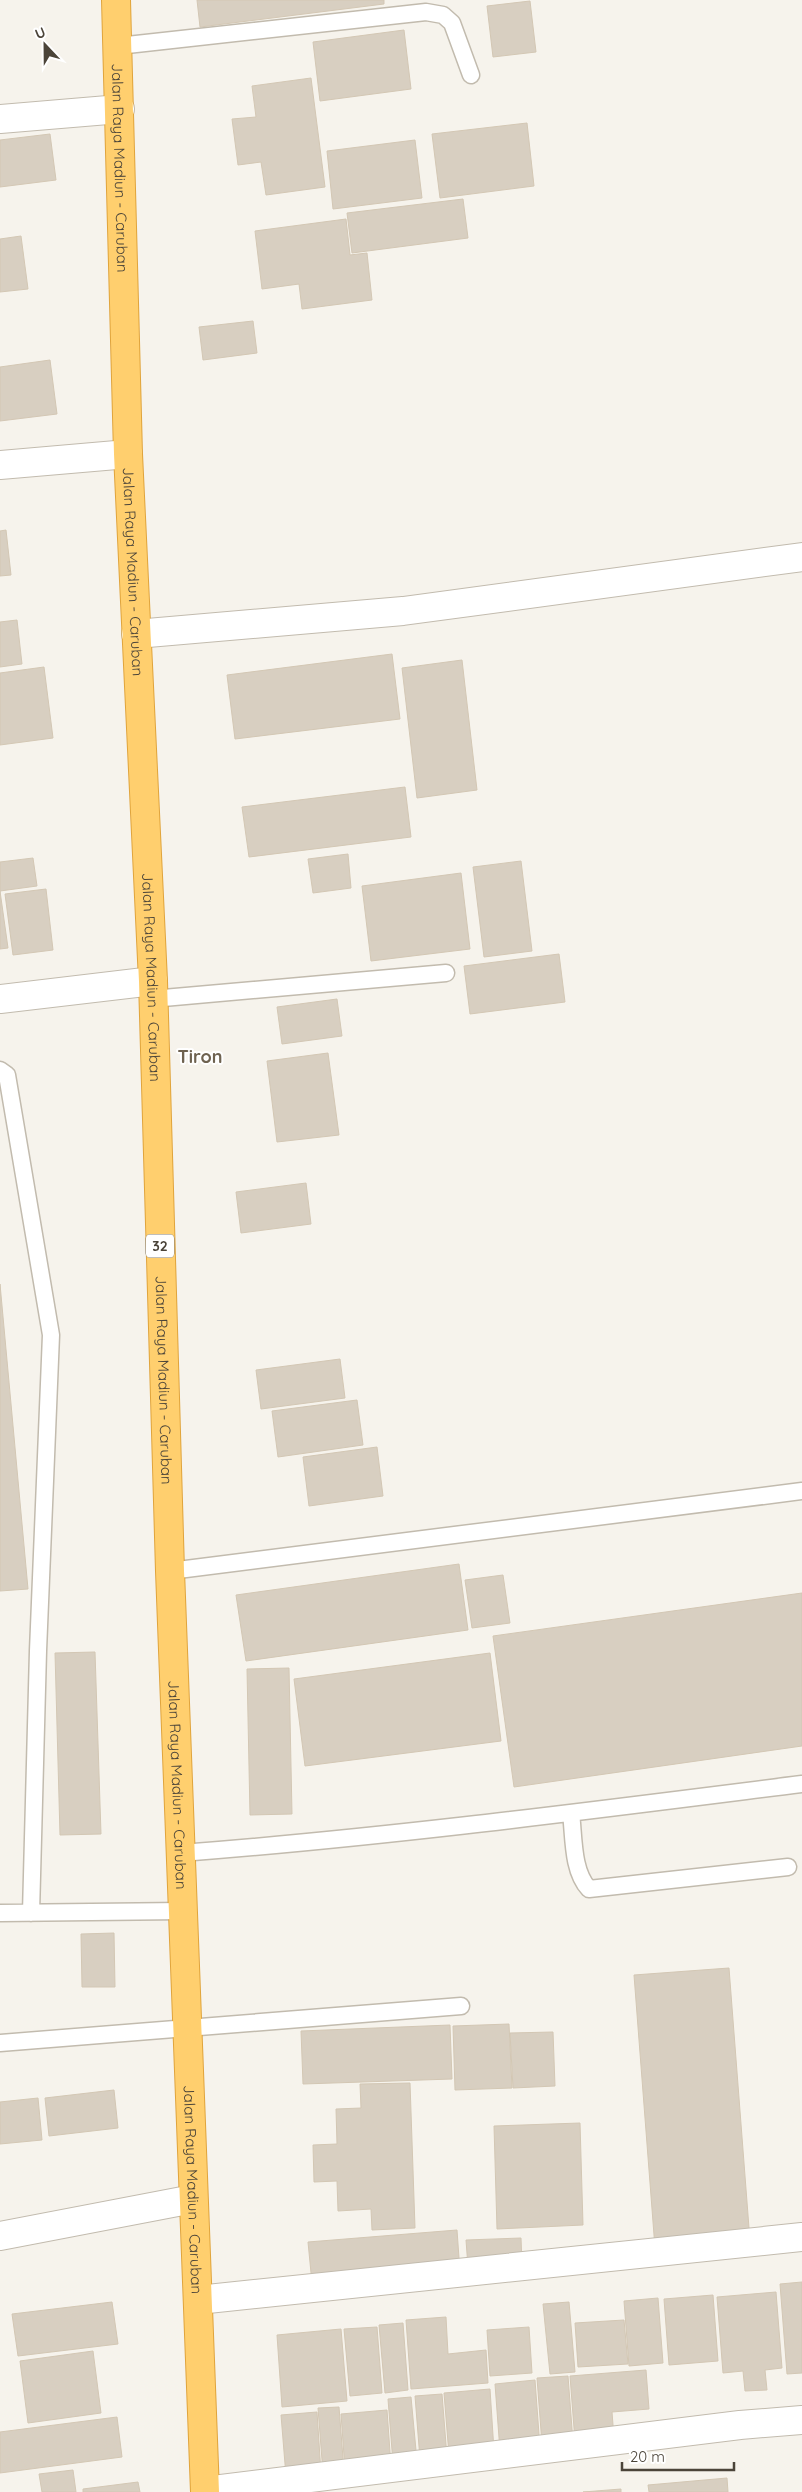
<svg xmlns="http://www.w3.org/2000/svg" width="802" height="2492" font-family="Quicksand,sans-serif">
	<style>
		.building { fill: #d8cfc1; stroke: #d3c7b4 }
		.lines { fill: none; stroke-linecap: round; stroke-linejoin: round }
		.lane-casing { stroke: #c2bbae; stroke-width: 19 }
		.street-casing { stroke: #c2bbae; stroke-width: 30 }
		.highway-casing { stroke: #e0a43c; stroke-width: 30 }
		.lane { stroke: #fff; stroke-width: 16 }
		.street { stroke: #fff; stroke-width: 28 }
		.highway { stroke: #ffcf6e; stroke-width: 28 }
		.labels { text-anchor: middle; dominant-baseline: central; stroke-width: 4; stroke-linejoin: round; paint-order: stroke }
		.shield { fill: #fff; stroke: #817c74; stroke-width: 1 }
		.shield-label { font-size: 14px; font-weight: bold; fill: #4b4439 }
		.street-label { font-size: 15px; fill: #4b4439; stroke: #fff }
		.quarter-label { font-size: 18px; font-weight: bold; fill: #6e6250; stroke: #fff }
	</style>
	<rect width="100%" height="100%" fill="#f6f3ec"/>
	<path class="building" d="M197,0H384V4L200,27Z
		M530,1L536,52L493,57L487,6Z
		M404,30L411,89L320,101L313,42Z
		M311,78L325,187L266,195L261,162L238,165L232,119L256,117L252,86Z
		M527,123L534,186L440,198L432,134Z
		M50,134L56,180L0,187V140Z
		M415,140L422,198L333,209L327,151Z
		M463,199L468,238L352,253L347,213Z
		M346,219L350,255L367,253L372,300L302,309L299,284L262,289L255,231Z
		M21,236L28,289L0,292V239Z
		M253,321L257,353L203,360L199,327Z
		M50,360L57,414L0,421V367Z
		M6,530L11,575L0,576V531Z
		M17,620L22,664L0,667V622Z
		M392,654L400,719L235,739L227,675Z
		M462,660L477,790L417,798L402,668Z
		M44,667L53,738L0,745V673Z
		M405,787L411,837L249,857L242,807Z
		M348,854L351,888L313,893L308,859Z
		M33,858L37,886L0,891V862Z
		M521,861L532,951L484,957L473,867Z
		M461,873L470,949L371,961L362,886Z
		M46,889L53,950L13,955L5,894Z
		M0,891L8,948L0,949Z
		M559,954L565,1002L470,1014L464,966Z
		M337,999L342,1036L282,1044L277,1007Z
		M328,1053L339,1135L277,1142L267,1061Z
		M306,1183L311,1224L241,1233L236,1192Z
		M0,1284L28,1589L0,1591Z
		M340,1359L345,1398L261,1409L256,1370Z
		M357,1400L363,1445L278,1457L272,1411Z
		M377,1447L383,1496L309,1506L303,1457Z
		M459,1564L468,1630L246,1661L236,1595Z
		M503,1575L510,1623L472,1628L465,1580Z
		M802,1593V1746L514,1787L493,1636Z
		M95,1652L101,1834L60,1835L55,1653Z
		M490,1653L501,1741L305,1766L294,1679Z
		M289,1668L292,1814L250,1815L247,1669Z
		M114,1933L115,1987H82L81,1934Z
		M729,1968L750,2241L655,2248L634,1975Z
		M509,2024L512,2088L455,2090L453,2026Z
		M450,2025L452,2079L303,2084L301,2031Z
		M553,2032L555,2086L513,2088L510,2033Z
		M410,2083L415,2228L372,2230L371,2209L338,2211L337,2181L314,2182L313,2145L337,2144L336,2109L361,2108L360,2084Z
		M114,2090L118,2128L49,2136L45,2098Z
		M38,2098L42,2140L0,2144V2102Z
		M580,2123L583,2225L497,2229L494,2126Z
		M457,2230L460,2272L312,2283L308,2242Z
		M521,2238L522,2265L468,2267L466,2240Z
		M802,2282V2373L787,2374L780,2284Z
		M776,2292L782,2368L765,2370L767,2390L745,2391L743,2371L723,2373L717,2297Z
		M713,2295L718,2361L669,2365L664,2299Z
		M658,2298L663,2363L629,2366L624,2301Z
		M112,2302L118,2344L18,2356L12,2314Z
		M569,2302L575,2372L550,2374L543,2304Z
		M446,2317L448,2354L486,2350L488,2383L411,2389L406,2320Z
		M624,2320L628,2364L578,2367L575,2323Z
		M403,2323L408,2390L385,2393L379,2325Z
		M377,2327L382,2393L350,2396L344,2329Z
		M529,2327L532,2373L490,2376L487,2330Z
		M341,2329L347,2401L282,2407L277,2335Z
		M93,2351L101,2413L28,2423L20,2361Z
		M646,2370L649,2409L612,2412L614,2438L575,2441L570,2376Z
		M568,2376L573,2442L542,2444L537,2378Z
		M535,2380L540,2448L500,2451L495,2384Z
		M490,2389L494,2451L449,2455L444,2393Z
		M442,2394L447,2457L420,2459L415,2396Z
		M411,2397L417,2461L393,2463L388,2399Z
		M339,2407L344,2471L323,2473L318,2408Z
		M387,2410L391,2466L345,2470L341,2414Z
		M317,2412L321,2473L286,2476L281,2415Z
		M117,2417L122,2457L0,2473V2432Z
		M73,2470L76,2492H42L39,2474Z
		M727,2478L728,2492H649L648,2485Z
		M138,2482L140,2492H83V2489Z
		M621,2489V2492H583Z"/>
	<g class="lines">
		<g class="lane-casing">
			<path id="lane" d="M118,46L426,12L443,15L452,23L471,75
				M152,999L446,973
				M0,1070L7,1075L51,1335L38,1651L31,1913
				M170,1571L802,1491
				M571,1813C574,1837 572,1871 589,1889L788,1867
				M181,1853C389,1837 595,1810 802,1784
				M0,1913L183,1911
				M0,2043L461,2006"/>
		</g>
		<g class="street-casing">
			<path id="street" d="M0,119L120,109
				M0,465L128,454
				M136,634L403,611L802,557
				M0,999L153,981
				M0,2236L193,2199
				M198,2300L802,2237
				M205,2491L740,2425L802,2420"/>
		</g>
		<g class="highway-casing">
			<g id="highway">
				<path id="s1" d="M116,0L128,454L153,981L170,1571L205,2492"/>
			</g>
		</g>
		<use href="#lane" class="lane"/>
		<use href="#street" class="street"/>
		<use href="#highway" class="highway"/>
	</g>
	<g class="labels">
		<rect class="shield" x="146" y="1234.5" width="28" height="23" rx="4"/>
		<g class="shield-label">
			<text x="160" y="1246">32</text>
		</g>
		<g class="street-label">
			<text stroke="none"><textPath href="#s1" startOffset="168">Jalan Raya Madiun - Caruban</textPath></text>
			<text stroke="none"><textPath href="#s1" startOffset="572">Jalan Raya Madiun - Caruban</textPath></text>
			<text stroke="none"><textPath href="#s1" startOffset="978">Jalan Raya Madiun - Caruban</textPath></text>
			<text stroke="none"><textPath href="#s1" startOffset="1381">Jalan Raya Madiun - Caruban</textPath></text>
			<text stroke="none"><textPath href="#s1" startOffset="1786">Jalan Raya Madiun - Caruban</textPath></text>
			<text stroke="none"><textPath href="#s1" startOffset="2191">Jalan Raya Madiun - Caruban</textPath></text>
		</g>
		<g class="quarter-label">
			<text x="200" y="1056">Tiron</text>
		</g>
	</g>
	<g transform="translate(45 45) rotate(338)" stroke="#ffffff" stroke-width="4" paint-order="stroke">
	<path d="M0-4L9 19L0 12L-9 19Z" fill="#4b4439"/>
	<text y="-8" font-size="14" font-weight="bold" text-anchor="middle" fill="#4b4439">U</text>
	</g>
	<path d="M622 2462v8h112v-8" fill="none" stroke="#4b4439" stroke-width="2.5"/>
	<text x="630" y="2462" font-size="15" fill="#4b4439" stroke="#ffffff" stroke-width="4" paint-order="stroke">20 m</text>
</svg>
